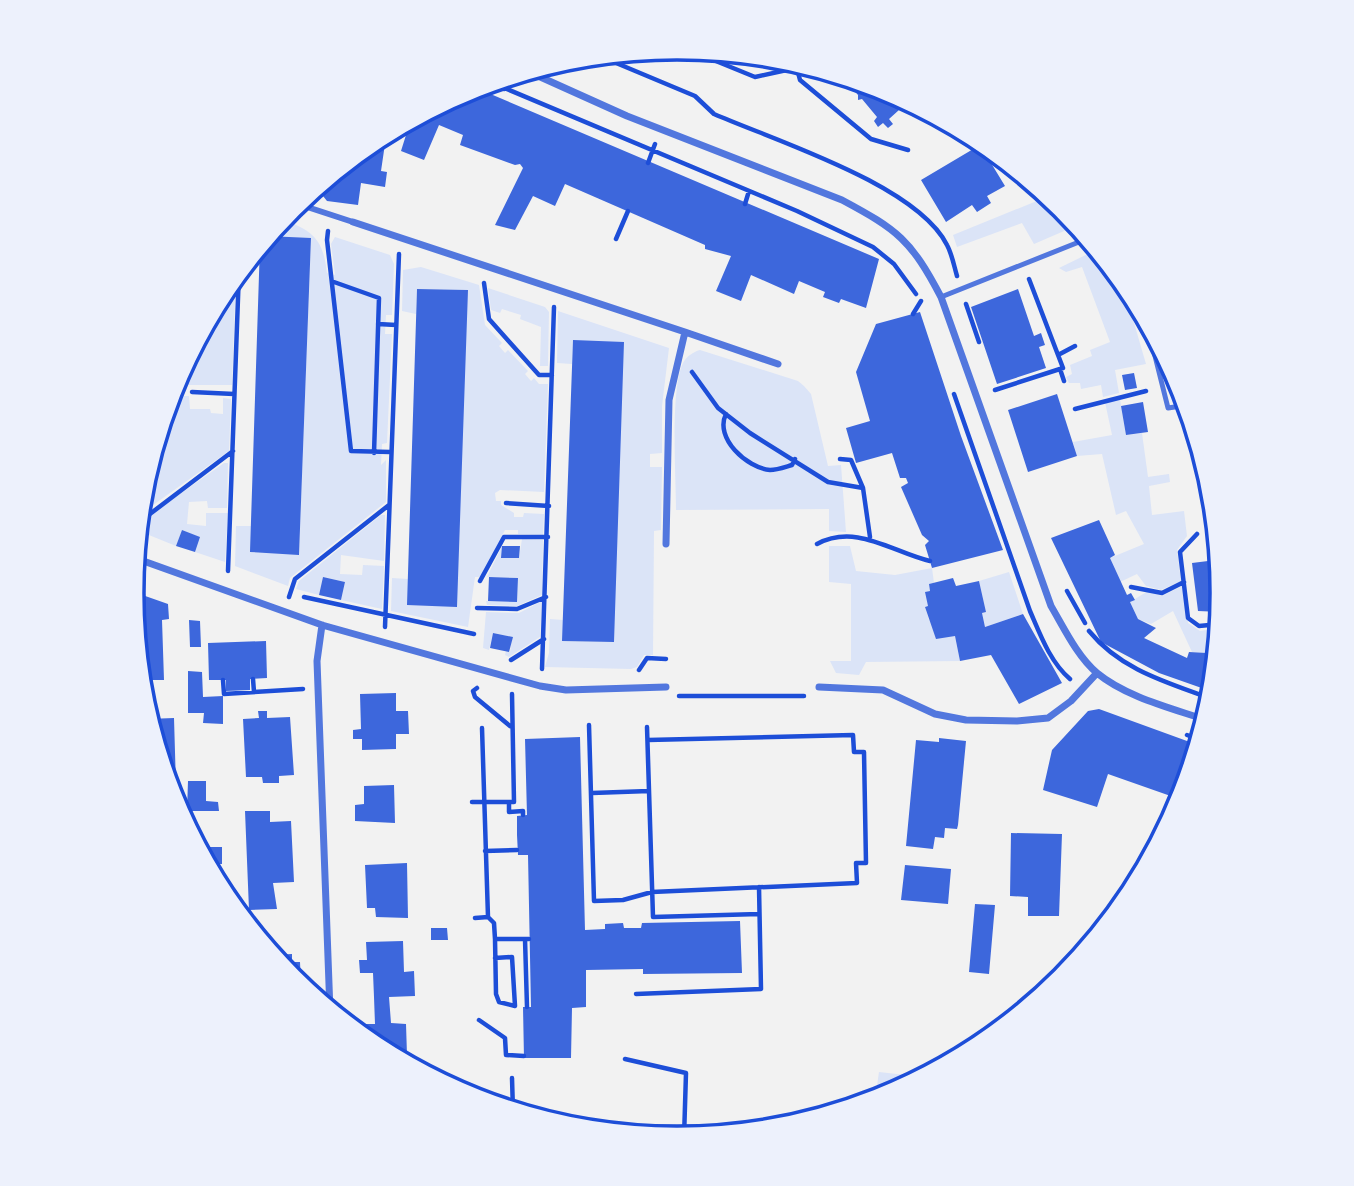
<svg xmlns="http://www.w3.org/2000/svg" width="1354" height="1186" font-family="Inter,sans-serif">
	<style>
		.green { fill: #dbe4f7 }
		.building { fill: #3d67dc }
		.lines { fill: none; stroke-linecap: round; stroke-linejoin: round }
		.path { stroke: #1d4ed8; stroke-width: 4.5 }
		.service { stroke: #5277de; stroke-width: 5 }
		.pedestrian { stroke: #5277de; stroke-width: 6 }
		.minor { stroke: #5277de; stroke-width: 7 }
		.rim { fill: none; stroke: #1d4ed8; stroke-width: 3.5 }
	</style>
	<rect width="100%" height="100%" fill="#f2f2f2"/>
	<path class="green" d="M717,51L776,57L758,67Z
		M1049,196L1078,225L1034,244L1022,223L957,247L953,235Z
		M281,219C314,231 323,239 327,273L335,275L331,244L335,237L390,255L394,264L392,315H386L385,334H392L387,443L382,444L381,465L386,460V502L290,578L288,586L235,566L236,526H251V552L299,554L311,239L267,236Z
		M1098,249L1121,278L1146,364L1115,370L1119,393L1103,397L1101,385L1081,389L1080,383H1069L1066,377L1072,374L1070,365L1092,356L1090,350L1110,342L1082,267L1066,272L1059,268Z
		M421,267L479,285L485,325L502,343L499,346L505,353L508,350L528,371L525,374L531,381L534,378L539,384H548L544,492L500,490L495,493L496,501H501V505L514,513V517H523L524,513L544,514L543,535L518,534V530H505L481,577H475L468,627L391,611L392,578L408,579L468,290L417,289L416,314L402,311L403,270Z
		M236,274L232,385H184V396H189L190,409H210L211,413L223,414V398L231,399L229,451L139,515L144,479L173,384L223,289Z
		M488,288L545,307L549,312L548,366H540L541,327L520,319L521,315L502,309L500,313L491,310Z
		M558,311L669,348L662,406V453L650,454V467H662L661,530L654,531L653,655H644L637,667L631,669L545,667L549,653L550,619L563,620V641L613,642L573,341L572,364L557,363Z
		M700,350L798,381L804,386L811,394L828,466L841,465L846,532L829,531V509L676,510C676,477 670,389 683,363C687,356 693,352 700,350Z
		M1120,399L1126,435L1142,433L1148,477L1169,474L1170,482L1149,486L1152,515L1184,511L1187,536L1177,550L1181,581L1161,590L1146,586L1137,574L1120,582L1110,558L1144,544L1126,511L1116,515L1102,454L1077,456L1073,442L1112,435L1105,402Z
		M224,463H228L227,508H208L207,501L189,502L187,524L206,526V513H228L225,562L195,552L199,537L182,530L176,546L139,531L143,520Z
		M381,515H385L384,561L341,555L340,574L362,575L363,565L384,566L382,609L341,600L345,582L323,577L319,595L296,589L299,581Z
		M522,539L543,540L542,595L517,606L487,605L486,601H517L518,578L487,577L502,546V558H519Z
		M829,546H850L856,571L895,575L932,568L934,583L929,584L930,591L926,592L928,606L925,607L929,620L955,636L960,661L866,662L859,675L836,673L830,661H851V584L829,582Z
		M1009,572L1023,614L985,627L982,613L986,612L979,581Z
		M1182,586L1188,623L1200,631L1219,628L1216,665L1205,662L1207,653L1192,652L1173,611L1151,624L1138,619L1130,602L1148,591L1162,596Z
		M542,601L540,637L509,657L505,655L506,651L510,652L512,637L493,633L489,650L483,648L486,612L519,613Z
		M879,1072L924,1077L875,1100Z
		M535,1118H591V1130L570,1128Z"/>
	<path class="building" d="M841,75L886,89L909,101L889,119L893,124L888,128L883,123L878,127L874,121L877,117L862,99L858,100V95Z
		M474,87L879,259L866,308L841,299L839,303L823,297L825,292L799,281L794,294L751,275L741,301L716,291L731,256L705,249V245L565,184L555,206L533,196L515,230L495,225L523,168L520,164L515,165L460,145L463,135L439,125L424,160L401,151L411,119Z
		M380,136L386,137L381,171L387,172L385,187L361,183L358,205L327,201L323,196L326,178Z
		M980,145L1005,186L987,196L991,203L977,212L972,205L946,222L921,180Z
		M267,236L311,238L299,555L250,552L260,244Z
		M417,289L468,290L457,607L407,605Z
		M1018,289L1034,336L1041,333L1045,345L1039,347L1046,368L997,384L971,307Z
		M920,312L961,436L1003,550L932,568L925,545L929,541L922,535L901,487L908,483L906,478H900L892,453L856,463L846,428L870,421L856,372L876,324Z
		M573,340L624,342L614,642L562,641Z
		M1134,373L1137,388L1125,390L1122,375Z
		M1057,394L1077,456L1028,472L1008,410Z
		M1143,402L1148,432L1126,435L1121,406Z
		M1099,520L1115,555L1110,558L1127,595L1131,593L1135,600L1130,602L1138,619L1156,628L1144,638L1187,658L1189,652L1207,653L1205,662L1216,665L1213,692L1159,673L1101,642L1051,538Z
		M182,530L200,537L195,552L176,546Z
		M502,546H520L519,558H501Z
		M1214,550H1218L1223,593L1221,612L1198,611L1192,563L1216,560Z
		M323,577L345,582L341,600L319,595Z
		M489,577L518,578L517,602L488,601Z
		M953,578L956,586L979,581L986,612L982,613L985,627L1023,614L1062,683L1019,704L991,655L960,661L955,636L936,639L925,607L928,606L925,592L930,591L929,584Z
		M131,591L168,604L169,619L162,620L164,680H145V687H141Z
		M189,620L200,621L201,647H190Z
		M493,633L513,637L509,652L490,648Z
		M266,641L267,678L250,679V690L226,691V680H209L208,643Z
		M188,671L202,672L203,697L223,696V724L203,723L204,713H188Z
		M396,693V711H408L409,734H396V749L362,750V739H353V730L361,729L360,694Z
		M1099,709L1198,745L1182,800L1108,774L1097,807L1043,790L1052,750L1088,711Z
		M258,711H267V718L290,717L294,775L279,776V783H263L262,777H246L243,719L259,718Z
		M174,718L176,786H168L148,719Z
		M580,737L585,930L605,929V924L623,923L624,928H641L642,923L740,921L742,973L643,974V969L586,970V1007L572,1008L571,1058H524L523,1007H531L528,855H518L517,835V816L527,815L525,739Z
		M939,738L966,741L958,825L957,829L945,828L944,838L935,837L933,849L906,846L916,740L939,742Z
		M188,781H206V801L218,802L219,811H187Z
		M394,785L395,823L355,821V805L364,804V786Z
		M245,811H270V822L291,821L294,882L273,883L277,909L249,910Z
		M1011,833L1062,834L1059,916H1028V897L1010,896Z
		M207,847H222V864H208Z
		M407,863L408,918L376,917L375,908H367L365,865Z
		M905,865L951,869L948,904L901,900Z
		M975,904L995,905L989,974L969,972Z
		M431,928H447L448,940H431Z
		M403,941L404,972L414,971L415,996L389,997L391,1023L406,1024L407,1055H390L370,1044V1039L362,1037L361,1024H375L374,997L373,973H360L359,960H367L366,942Z
		M292,954V962H300L301,985L291,979L271,955Z"/>
	<g class="lines">
		<path class="path" d="M684,48L755,77L796,68
			M597,55L695,96L714,114C776,141 917,185 947,245C952,254 954,266 957,276
			M795,61L800,80L871,139L908,150
			M490,82L797,211L873,247L894,264L916,294
			M504,89L509,76
			M648,163L655,144
			M745,204L749,191
			M328,231L327,240L351,451L390,452
			M616,239L628,211
			M334,282L379,298L374,453
			M484,283L489,319L539,375H552
			M966,304L979,342
			M913,314L921,301
			M378,324L396,325
			M1058,355L1075,346
			M1060,369L1064,381
			M692,372L718,408L750,433L828,482L863,488
			M995,390L1063,368L1029,279
			M192,392L234,394
			M954,394L1030,611C1040,634 1050,662 1070,679
			M1075,409L1146,391
			M726,414C714,438 747,468 770,470C777,470 785,467 792,465L795,459
			M840,459L851,460L863,488L870,537
			M506,503L549,506
			M138,523L233,451
			M1197,534L1180,552L1188,618L1199,626L1220,624
			M817,544C856,523 892,552 930,561
			M228,571L239,271
			M480,581L504,537H548
			M1131,587L1162,593L1184,582
			M1067,591L1085,623
			M289,597L295,579L389,505
			M304,597L474,634
			M477,608L517,609L546,597
			M385,627L399,254
			M1089,631C1121,670 1166,682 1212,699
			M511,660L544,639
			M542,669L554,307
			M639,670L647,658L666,659
			M253,679L254,692
			M223,680L224,694L303,689
			M477,688L473,691L475,697L510,726
			M679,696H804
			M589,725L594,901L623,900L652,892L857,883L856,863H866L864,752H854L853,735L648,740
			M647,727L653,917L759,914
			M482,728L488,917L494,923L495,939H529
			M1187,735L1200,740
			M592,793L649,791
			M472,802H514L512,694
			M509,802V812L523,811V815
			M485,851L517,850
			M475,918L488,917
			M495,939L496,994L499,1002L515,1006L512,957L495,958
			M525,939L527,1007
			M636,994L761,989L759,887
			M479,1020L505,1038L506,1055L524,1056
			M625,1059L686,1073L684,1138
			M512,1078L513,1111
			M685,1131L704,1132"/>
		<path class="service" d="M941,297L1089,238
			M1145,316L1168,408L1188,405"/>
		<path class="pedestrian" d="M295,203L353,222"/>
		<path class="minor" d="M527,71L627,116L842,200C898,230 911,240 941,297L1051,606C1064,628 1077,656 1097,673C1126,697 1171,708 1206,720
			M353,222L685,332L669,400L666,544
			M685,332L778,364
			M135,558L322,625L540,686L566,690L666,687
			M322,625L317,661L330,1011
			M819,687L883,690L935,714L966,720L1017,721L1048,718L1071,701L1097,673"/>
	</g>
	<path d="M0 0H1354V1186H0ZM144 593a533 533 0 1 1 1066 0a533 533 0 1 1-1066 0Z" fill="#edf1fc" fill-rule="evenodd"/>
	<path class="rim" d="M144 593a533 533 0 1 1 1066 0a533 533 0 1 1-1066 0Z"/>
</svg>
